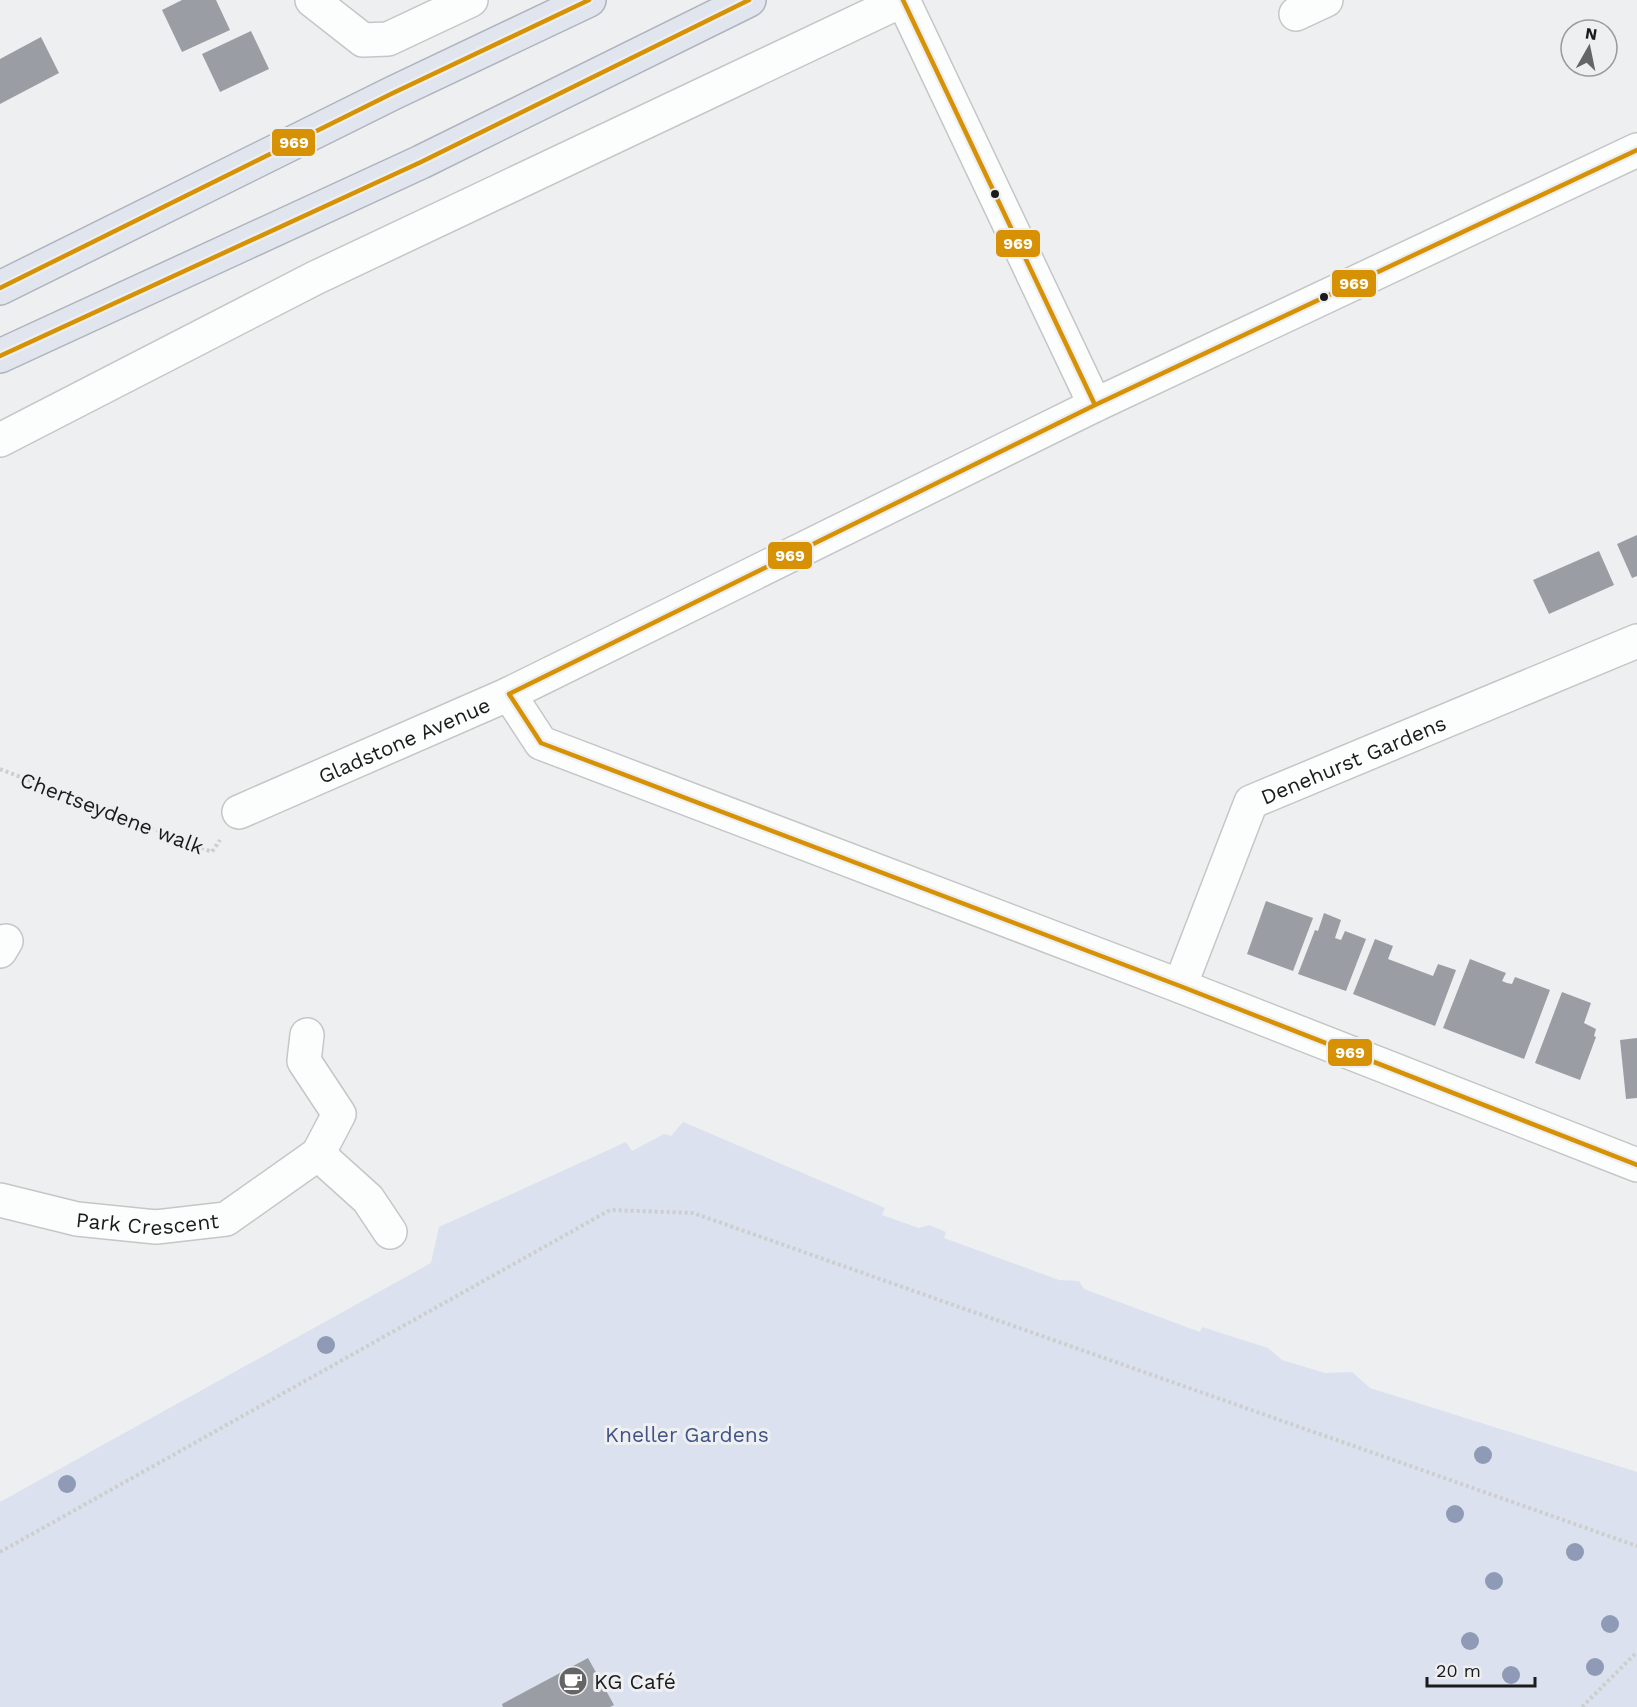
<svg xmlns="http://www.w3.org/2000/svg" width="1637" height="1707" font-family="'Work Sans',sans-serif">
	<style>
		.green { fill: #dbe1ee }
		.building { fill: #9a9da4 }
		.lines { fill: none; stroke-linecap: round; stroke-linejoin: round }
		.minor-casing { stroke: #c6c6c7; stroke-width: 36 }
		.highway-casing { stroke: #afb3bd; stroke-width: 36 }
		.path { stroke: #cecece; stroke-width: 4; stroke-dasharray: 3 3; stroke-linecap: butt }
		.minor { stroke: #fcfdfd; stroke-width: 33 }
		.highway { stroke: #e1e5ee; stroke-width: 33 }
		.bus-1-casing { stroke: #edeff1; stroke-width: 9 }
		.bus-1 { stroke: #d69104; stroke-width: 4.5 }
		.tree { fill: #8f9ab6 }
		.bus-dot { fill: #1b1b1c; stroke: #edeff1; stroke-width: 2 }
		.labels { text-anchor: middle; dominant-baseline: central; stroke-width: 6; stroke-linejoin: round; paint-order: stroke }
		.street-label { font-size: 21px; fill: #1b1b1c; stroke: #edeff1 }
		.park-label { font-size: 21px; fill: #425487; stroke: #edeff1 }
		.poi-label { font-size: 21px; fill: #1b1b1c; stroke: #edeff1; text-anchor: start }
		.line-badge { stroke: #edeff1; stroke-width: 2 }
		.badge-label { font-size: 16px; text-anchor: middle; font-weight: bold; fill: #fff }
	</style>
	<rect width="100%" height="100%" fill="#eeeff0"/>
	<path class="green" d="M683,1122L885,1208L882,1215L919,1228L929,1225L946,1232L944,1238L1059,1280L1079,1281L1084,1289L1200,1332L1202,1327L1268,1348L1282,1360L1325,1373L1352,1372L1370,1388L1637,1472V1707H0V1502L431,1263L439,1227L626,1142L632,1151L664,1134L671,1136Z"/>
	<path class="building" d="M182,0H216L230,30L182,52L162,10Z
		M251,31L269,69L220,92L202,54Z
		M41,37L59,73L0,104V59Z
		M1637,535V576L1632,578L1617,544Z
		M1599,551L1614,585L1549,614L1533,580Z
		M1266,901L1313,918L1293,971L1247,954Z
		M1324,913L1341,920L1335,938L1341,940L1345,931L1366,939L1346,991L1298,974L1315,930L1318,931Z
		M1375,939L1393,946L1388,959L1433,976L1438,964L1456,970L1435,1026L1353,994Z
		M1470,959L1506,973L1502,981L1507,983L1512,984L1515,977L1550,990L1524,1059L1443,1028Z
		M1562,992L1591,1003L1584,1023L1596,1029L1594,1036L1596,1037L1580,1080L1535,1063Z
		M1637,1038V1098L1626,1099L1620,1040Z
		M588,1658L614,1705L610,1707H503L502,1704Z"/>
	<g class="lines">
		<g class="minor-casing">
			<g id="minor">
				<path d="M312,0L363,40L388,39L471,0"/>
				<path d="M903,0L1095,405"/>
				<path d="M1296,14L1326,0"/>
				<path d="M0,440L315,278L903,0"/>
				<path d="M509,694L541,743L1180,986L1637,1165"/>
				<path id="s1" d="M239,812L509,694L1095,405L1637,150"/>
				<path d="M0,951L6,941"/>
				<path id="s2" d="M1180,986L1251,802L1637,641"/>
				<path d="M307,1035L304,1061L339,1114L318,1154"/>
				<path id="s3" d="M0,1200L77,1219L156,1227L226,1219L318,1154L368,1199L390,1232"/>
			</g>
		</g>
		<g class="highway-casing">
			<path id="highway" d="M0,288L393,93L589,0
				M0,356L421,162L749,0"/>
		</g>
		<path class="path" d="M0,769L212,852L220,840
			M0,1552L610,1210L693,1213L1637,1546
			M1582,1707L1637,1652"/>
		<use href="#minor" class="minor"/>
		<use href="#highway" class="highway"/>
		<g class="bus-1-casing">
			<path id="bus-1" d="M903,0L1095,405
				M0,288L393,93L589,0
				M0,356L421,162L749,0
				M509,694L1095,405L1637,150
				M509,694L541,743L1180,986L1637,1165"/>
		</g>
		<use href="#bus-1" class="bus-1"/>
	</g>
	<g class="tree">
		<circle cx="326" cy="1345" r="9"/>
		<circle cx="1483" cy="1455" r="9"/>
		<circle cx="67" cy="1484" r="9"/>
		<circle cx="1455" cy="1514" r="9"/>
		<circle cx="1575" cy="1552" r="9"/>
		<circle cx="1494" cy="1581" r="9"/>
		<circle cx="1610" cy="1624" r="9"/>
		<circle cx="1470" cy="1641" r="9"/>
		<circle cx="1595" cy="1667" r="9"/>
		<circle cx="1511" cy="1675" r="9"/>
	</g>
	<defs>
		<g id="cafe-disc" transform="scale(1.5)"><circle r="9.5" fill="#656566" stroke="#edeff1"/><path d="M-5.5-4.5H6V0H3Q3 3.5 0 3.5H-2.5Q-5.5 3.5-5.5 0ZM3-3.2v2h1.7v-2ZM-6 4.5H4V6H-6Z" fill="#fff"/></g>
	</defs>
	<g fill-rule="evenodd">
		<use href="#cafe-disc" x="573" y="1681"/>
	</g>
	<g class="bus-dot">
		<circle cx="995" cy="194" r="5"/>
		<circle cx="1324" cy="297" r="5"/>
	</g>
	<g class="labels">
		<g class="street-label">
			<text stroke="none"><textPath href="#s1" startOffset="180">Gladstone Avenue</textPath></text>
			<text stroke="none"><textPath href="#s2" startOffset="308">Denehurst Gardens</textPath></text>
			<text transform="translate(112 813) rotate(21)">Chertseydene walk</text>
			<text stroke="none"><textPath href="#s3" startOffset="150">Park Crescent</textPath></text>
		</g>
		<g class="park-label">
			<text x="687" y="1434">Kneller Gardens</text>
		</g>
		<g class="poi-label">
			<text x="594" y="1681">KG Café</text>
		</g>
	</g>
	<g class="line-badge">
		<rect x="271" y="128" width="45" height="29" rx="6" fill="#d69104"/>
		<rect x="995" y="229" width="46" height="29" rx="6" fill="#d69104"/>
		<rect x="1331" y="269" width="46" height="29" rx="6" fill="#d69104"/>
		<rect x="767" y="541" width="46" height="29" rx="6" fill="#d69104"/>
		<rect x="1327" y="1038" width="46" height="29" rx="6" fill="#d69104"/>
	</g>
	<g class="badge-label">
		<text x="294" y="148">969</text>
		<text x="1018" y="249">969</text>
		<text x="1354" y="289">969</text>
		<text x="790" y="561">969</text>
		<text x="1350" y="1058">969</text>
	</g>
	<g transform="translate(1589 48) rotate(9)"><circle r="28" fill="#edeff1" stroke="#999a9c" stroke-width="1.5"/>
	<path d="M0-4.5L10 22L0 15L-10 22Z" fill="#656566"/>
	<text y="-9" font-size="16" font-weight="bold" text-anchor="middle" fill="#1b1b1c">N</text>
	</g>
	<path d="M1427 1677v9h108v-9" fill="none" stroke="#1b1b1c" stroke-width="3"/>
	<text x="1436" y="1677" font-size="18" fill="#1b1b1c" stroke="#edeff1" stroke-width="4.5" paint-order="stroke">20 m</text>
</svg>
